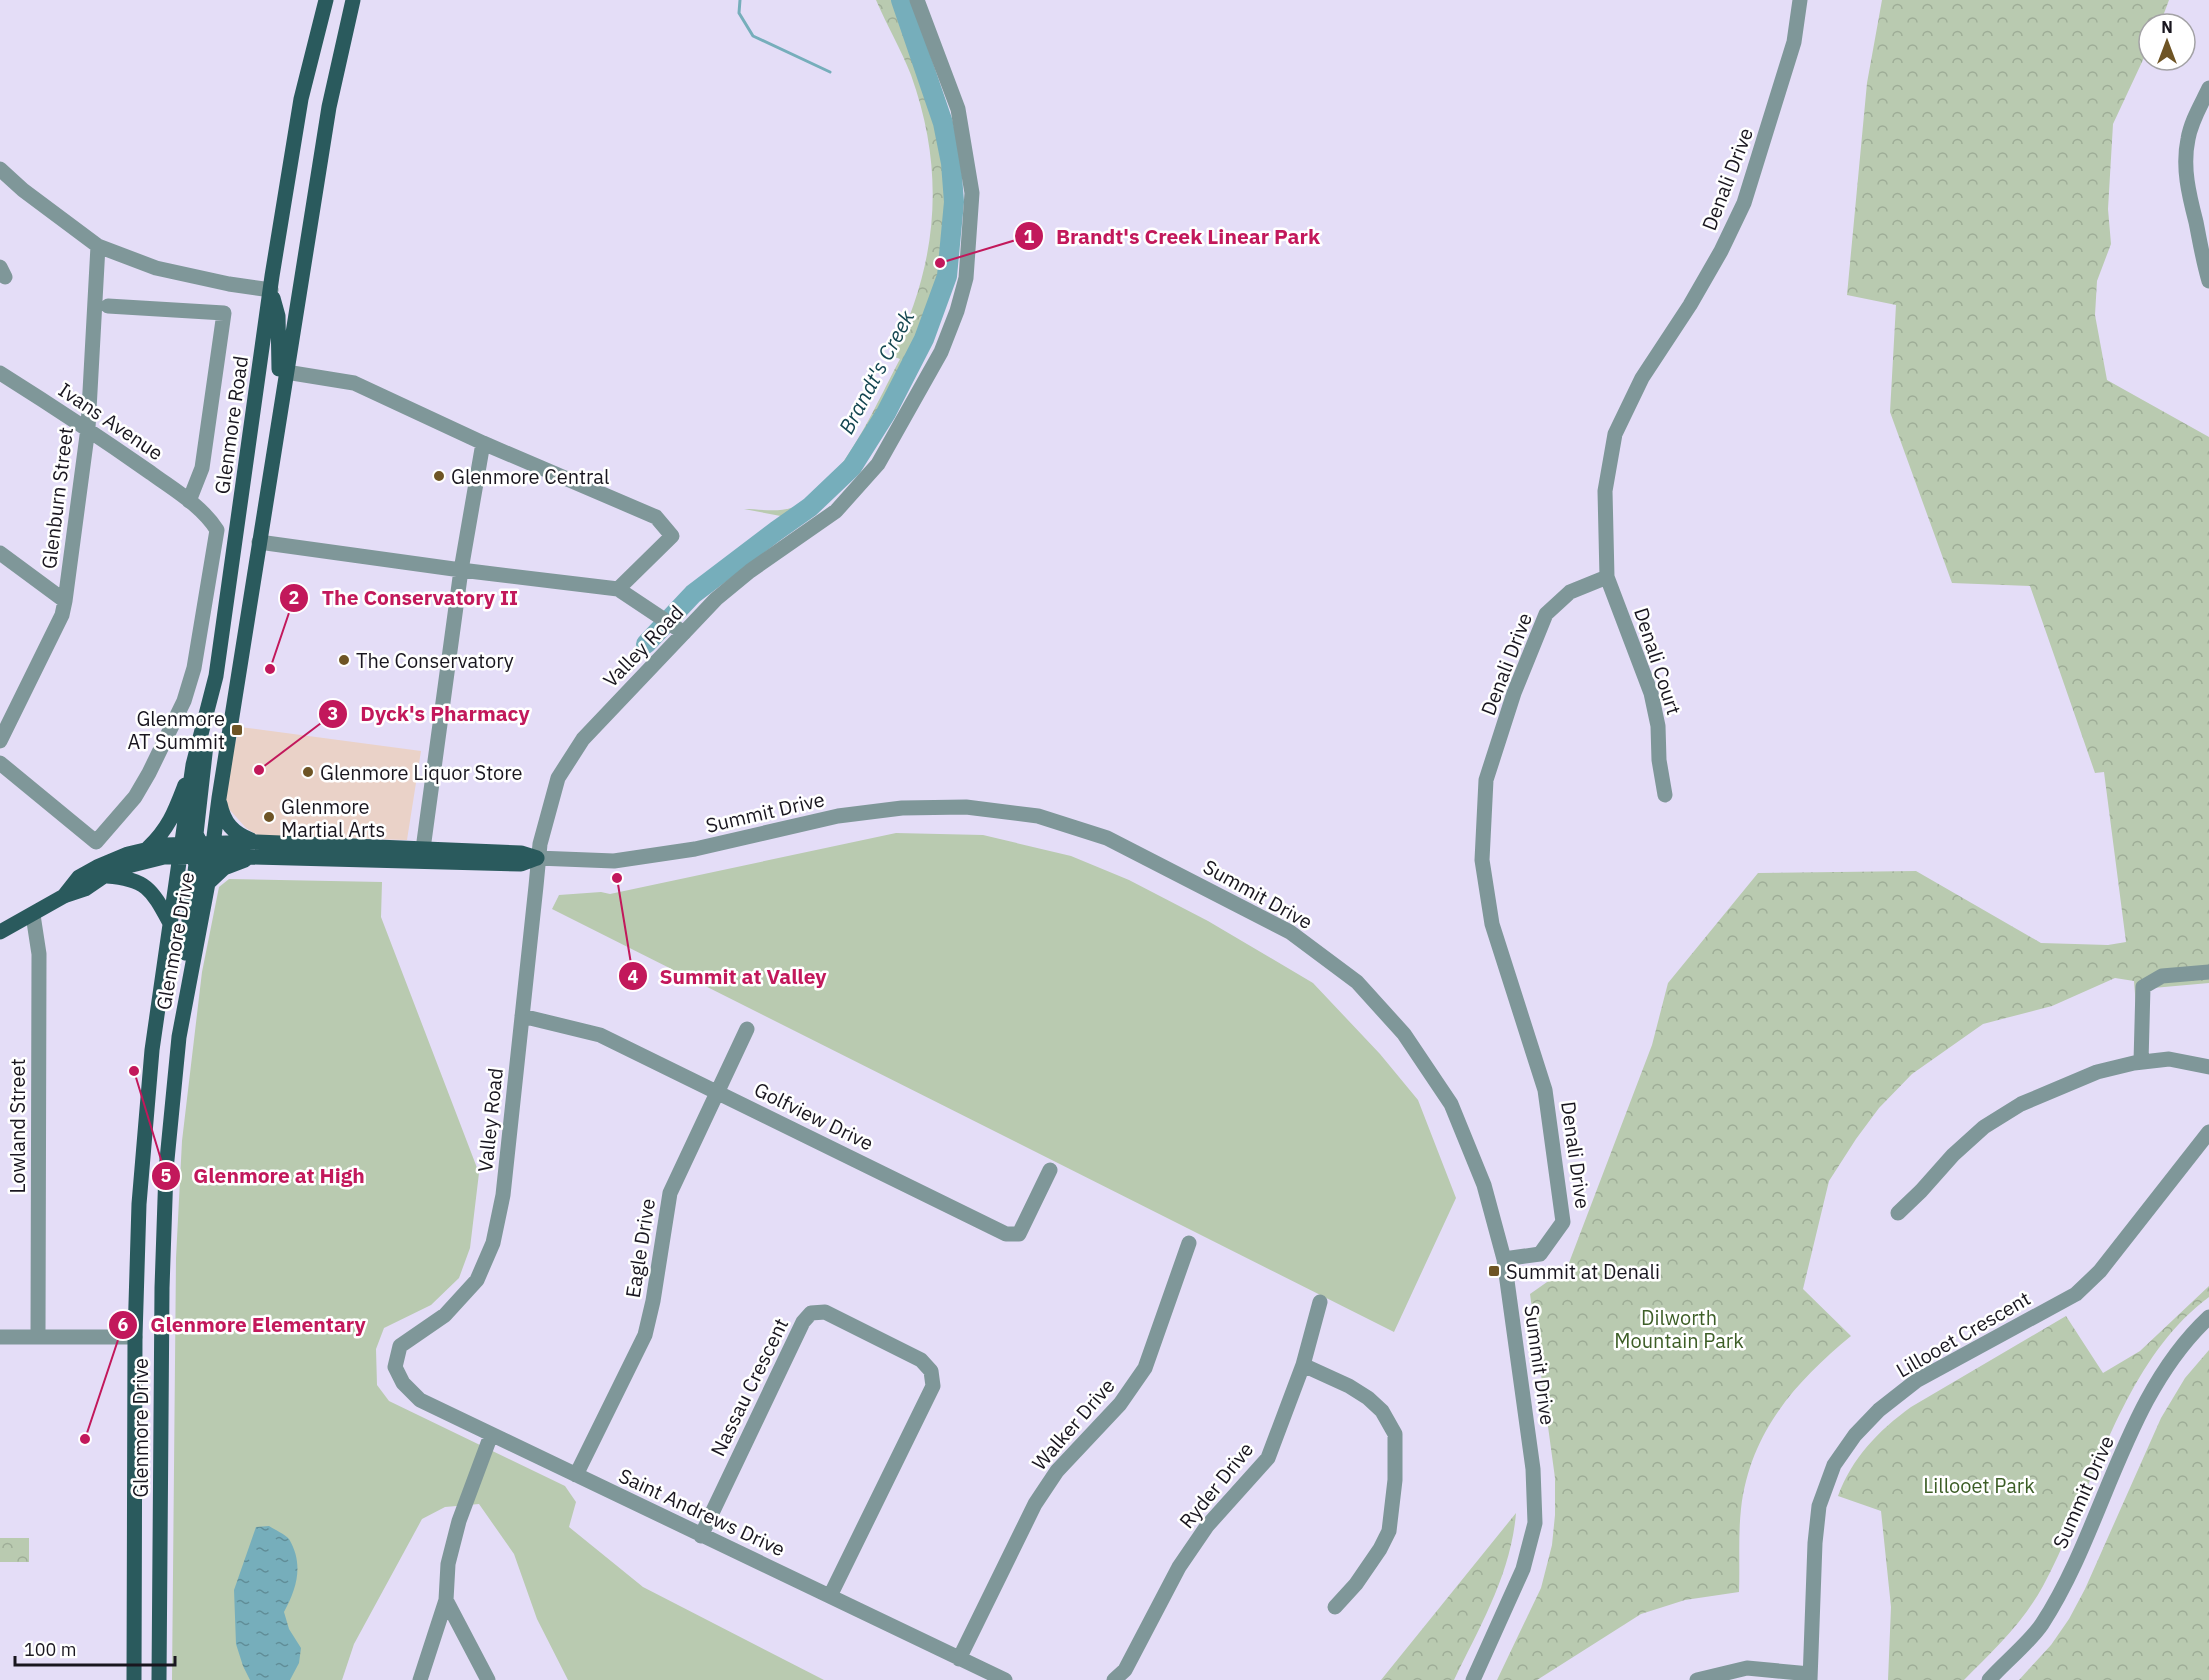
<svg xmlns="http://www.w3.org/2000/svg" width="2209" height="1680" font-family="'IBM Plex Sans',sans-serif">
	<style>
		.commercial { fill: #ead2c8 }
		.grass { fill: #b9cab0 }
		.park { fill: url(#park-crowns) }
		.water { fill: url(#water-ripples) }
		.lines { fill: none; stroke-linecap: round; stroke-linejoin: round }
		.stream { stroke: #76aebb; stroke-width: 3 }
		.river { stroke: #76aebb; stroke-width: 20 }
		.minor { stroke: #7f9799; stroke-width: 15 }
		.major { stroke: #2a5a5d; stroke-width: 15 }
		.poi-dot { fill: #6e5425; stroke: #fff; stroke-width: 2 }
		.labels { text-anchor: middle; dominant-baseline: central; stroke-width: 5; stroke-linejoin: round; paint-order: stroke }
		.street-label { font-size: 20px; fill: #19161f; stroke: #fff }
		.poi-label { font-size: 20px; fill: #19161f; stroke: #fff; text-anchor: start }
		.park-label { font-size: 20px; fill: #3d5e27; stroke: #fff }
		.water-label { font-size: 21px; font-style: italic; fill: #144651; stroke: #fff }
		.leader { fill: none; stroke: #c2185b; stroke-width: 2 }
		.callout-dot { fill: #c2185b; stroke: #fff; stroke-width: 2 }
		.mark-label { font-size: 18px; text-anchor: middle; font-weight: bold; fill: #fff }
		.callout-label { font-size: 21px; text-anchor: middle; font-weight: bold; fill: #c2185b; stroke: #fff; stroke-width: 5; stroke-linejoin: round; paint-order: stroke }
	</style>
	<defs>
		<pattern id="park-crowns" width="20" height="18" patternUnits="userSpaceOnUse" patternTransform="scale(1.5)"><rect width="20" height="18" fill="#b9cab0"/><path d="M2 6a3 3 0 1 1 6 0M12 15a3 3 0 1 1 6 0" fill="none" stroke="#9ead97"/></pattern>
		<pattern id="water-ripples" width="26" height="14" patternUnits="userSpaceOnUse" patternTransform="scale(1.5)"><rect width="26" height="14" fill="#76aebb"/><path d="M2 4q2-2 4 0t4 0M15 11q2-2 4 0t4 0" fill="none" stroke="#608d97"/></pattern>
	</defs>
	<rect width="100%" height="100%" fill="#e4ddf7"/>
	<path class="commercial" d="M240,727L421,751L407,840L259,836L246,828L219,798Z"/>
	<path class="grass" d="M896,833L983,835L1071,856L1129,880L1208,921L1313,983L1380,1054L1418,1100L1456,1198L1394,1332L552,909L559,895L601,892L610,894Z
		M229,879L382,882L381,917L479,1173L470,1248L459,1278L431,1305L384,1328L376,1349L377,1385L389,1401L565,1486L576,1502L569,1527L643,1587L824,1680H568L537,1619L514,1554L479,1504L445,1507L422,1519L354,1644L342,1680H172L176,1258L182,1141L202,972L219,887Z"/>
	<path class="park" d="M876,0H909C921,37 936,74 946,112C966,184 963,266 934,335C924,360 909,383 895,407C870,450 847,489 807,521L744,509C760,509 779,513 794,507C839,492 878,400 900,359L892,356C938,264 946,172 911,75C901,49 887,26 876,0Z
		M1882,0H2169L2160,24H2149V47L2113,124L2108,209L2111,244L2097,281L2095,315L2107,380L2209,437V983L2153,988L2136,1007L2134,981L2115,978L2052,1006L1983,1024L1912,1074L1879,1108L1856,1139L1829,1181L1803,1289L1851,1336C1794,1383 1750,1433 1741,1509C1738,1536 1740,1565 1739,1592L1685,1600L1641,1614L1537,1680H1497L1541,1588L1552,1545L1555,1515V1478L1530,1294L1567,1268L1652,1045L1668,983L1758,873L1916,871L2041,943L2108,945L2126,942L2104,772L2095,773L2030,586L1952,583L1890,412L1896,305L1847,295L1867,83Z
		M2209,1286V1297C2121,1362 2093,1493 2043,1586C2023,1623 1993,1651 1964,1680H1888L1891,1607L1881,1511L1838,1496C1852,1458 1878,1431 1911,1407L2066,1316L2103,1373L2140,1351Z
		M2209,1350V1680H2019L2051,1645L2069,1619L2085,1589L2161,1418L2185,1378Z
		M1516,1513C1511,1574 1480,1626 1454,1680H1381Z
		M0,1538H29V1562H0Z"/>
	<path class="water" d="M269,1526C275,1530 285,1534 289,1539C304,1564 297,1588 284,1612L289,1629L301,1648L299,1663L290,1680H250L243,1666L236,1644L234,1590L256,1527Z"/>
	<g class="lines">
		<path class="stream" d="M740,0L739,13L753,36L830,72"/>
		<path class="river" d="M646,644L693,594L776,531L810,507L852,467L886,413L924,339L947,276L954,202L951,163L943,123L901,0"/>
		<path class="minor" d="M917,0L958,109L972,193L966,278L957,311L941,352L878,464L836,511L750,571L716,599L583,739L558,778L540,844L536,886L503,1195L493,1243L477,1280L445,1315L400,1346L395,1367L403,1383L420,1400L1005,1680
			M2209,88C2201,105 2191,121 2188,139C2182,167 2189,195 2196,222C2200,242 2203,261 2209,281
			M0,169L23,190L98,246L156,268L229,284L271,290
			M0,267L5,277
			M108,306L224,313L202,468L189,501
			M286,372L354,383L483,443L656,517L672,536L618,589
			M0,373C51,405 101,438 151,473C174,490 201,505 217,530L194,668L184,701L149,773L135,797L96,842L0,763
			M483,443L461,570L618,589L684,633
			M259,542L461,570L423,849
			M0,553L65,601
			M1607,577L1651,693L1658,726L1659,760L1665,795
			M0,741L62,615L65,601L88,428L98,246
			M537,858L614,861L695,849L838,816L902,808L966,807L1038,816L1107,838L1290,932L1357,982L1404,1034L1451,1104L1484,1185L1504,1259L1533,1469L1535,1523L1523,1569L1473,1680
			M33,915L39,954L38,1337
			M522,1016L600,1035L1006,1234H1019L1050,1170
			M2141,1062L2143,987L2162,976L2209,972
			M1898,1213L1921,1191L1953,1155L1984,1127L2021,1104L2097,1072L2134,1063L2169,1059L2209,1067
			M1504,1259L1540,1254L1563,1222L1545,1090L1492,924L1482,860L1486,780L1514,693L1546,614L1570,592L1607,577L1605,491L1615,434L1642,378L1690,305L1721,251L1744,203L1794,42L1800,0
			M0,1337H135
			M1303,1365L1349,1386L1368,1398L1382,1411L1395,1434V1480L1389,1531L1380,1549L1356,1584L1335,1607
			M576,1475L645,1335L653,1301L670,1193L747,1029
			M701,1536L803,1322L811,1313L825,1312L921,1360L931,1371L933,1386L830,1596
			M446,1600L488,1680
			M959,1659L1035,1504L1057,1471L1120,1404L1145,1368L1189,1243
			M420,1680L446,1600L448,1564L459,1521L491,1435
			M1114,1680L1125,1670L1179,1567L1207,1526L1268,1458L1303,1365L1320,1302
			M1697,1680L1747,1668L1810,1674
			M1810,1680L1815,1543L1819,1506L1834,1465L1855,1435L1879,1410L1916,1381L2076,1294L2100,1271L2209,1132
			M1989,1680C2004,1663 2030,1642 2042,1624C2105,1527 2123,1397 2209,1317"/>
		<path class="major" d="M273,298L278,316L279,369
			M220,804C224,823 233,833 251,840
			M148,848C169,828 175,811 185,785
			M204,850L196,834L206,745
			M107,876C147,879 152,890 170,923
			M208,883L224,868L245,860
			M64,896L79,877L97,867L128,854L166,845L257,842L521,853L537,858
			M0,932L64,896L85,889L104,876L128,866L164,857L211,856L521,864L537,858
			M185,953L196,864L190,850
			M134,1680L135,1337L139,1204L152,1050L193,765L216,676L272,276L301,99L326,0
			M159,1680L162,1288L166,1170L179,1037L208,883L219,798L329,107L353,0"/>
	</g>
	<g class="poi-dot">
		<circle cx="439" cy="476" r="6"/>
		<circle cx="344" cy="660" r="6"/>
		<rect x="231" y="724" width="12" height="12" rx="3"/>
		<circle cx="308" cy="772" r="6"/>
		<circle cx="269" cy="817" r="6"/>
		<rect x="1488" y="1265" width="12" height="12" rx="3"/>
	</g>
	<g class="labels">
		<g class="street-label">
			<text transform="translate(1727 179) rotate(-69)">Denali Drive</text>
			<text transform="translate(111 421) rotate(34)">Ivans Avenue</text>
			<text transform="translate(231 425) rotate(-82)">Glenmore Road</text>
			<text transform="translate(57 498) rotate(-83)">Glenburn Street</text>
			<text transform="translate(643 646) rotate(-46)">Valley Road</text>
			<text transform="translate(1658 661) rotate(72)">Denali Court</text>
			<text transform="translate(1506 664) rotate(-69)">Denali Drive</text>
			<text transform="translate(765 812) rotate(-13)">Summit Drive</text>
			<text transform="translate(1258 894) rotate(29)">Summit Drive</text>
			<text transform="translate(175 941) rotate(-80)">Glenmore Drive</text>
			<text transform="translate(814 1116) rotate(26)">Golfview Drive</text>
			<text transform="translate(490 1120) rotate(-84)">Valley Road</text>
			<text transform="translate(17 1126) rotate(-90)">Lowland Street</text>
			<text transform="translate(1576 1155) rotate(82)">Denali Drive</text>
			<text transform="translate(640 1248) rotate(-81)">Eagle Drive</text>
			<text transform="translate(1963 1334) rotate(-30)">Lillooet Crescent</text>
			<text transform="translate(1540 1365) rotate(82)">Summit Drive</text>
			<text transform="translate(749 1387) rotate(-64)">Nassau Crescent</text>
			<text transform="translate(1073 1424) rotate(-49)">Walker Drive</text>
			<text transform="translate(140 1428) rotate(-90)">Glenmore Drive</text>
			<text transform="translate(1216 1485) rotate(-51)">Ryder Drive</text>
			<text transform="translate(2083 1492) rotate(-66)">Summit Drive</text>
			<text transform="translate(702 1512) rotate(25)">Saint Andrews Drive</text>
		</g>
		<g class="poi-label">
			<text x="451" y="476">Glenmore Central</text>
			<text x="356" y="660">The Conservatory</text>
			<text x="225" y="718" text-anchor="end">Glenmore<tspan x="225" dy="23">AT Summit</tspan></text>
			<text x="320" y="772">Glenmore Liquor Store</text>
			<text x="281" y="806">Glenmore<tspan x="281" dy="23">Martial Arts</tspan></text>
			<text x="1506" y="1271">Summit at Denali</text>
		</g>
		<g class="park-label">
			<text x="1679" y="1317">Dilworth<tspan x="1679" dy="23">Mountain Park</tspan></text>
			<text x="1979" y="1485">Lillooet Park</text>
		</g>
		<g class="water-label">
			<text transform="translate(876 372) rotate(-62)">Brandt's Creek</text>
		</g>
	</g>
	<path class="leader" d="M940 263L1029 236M270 669L294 598M259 770L333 714M617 878L633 976M134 1071L166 1176M85 1439L123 1325"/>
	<g class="callout-dot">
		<circle cx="940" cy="263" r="6"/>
		<circle cx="270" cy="669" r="6"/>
		<circle cx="259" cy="770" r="6"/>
		<circle cx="617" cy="878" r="6"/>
		<circle cx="134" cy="1071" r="6"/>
		<circle cx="85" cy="1439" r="6"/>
		<circle cx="1029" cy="236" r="15"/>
		<circle cx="294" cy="598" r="15"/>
		<circle cx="333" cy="714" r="15"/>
		<circle cx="633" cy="976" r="15"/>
		<circle cx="166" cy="1176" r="15"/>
		<circle cx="123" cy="1325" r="15"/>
	</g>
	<g class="mark-label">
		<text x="1029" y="243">1</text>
		<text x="294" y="604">2</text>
		<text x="333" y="720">3</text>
		<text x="633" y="983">4</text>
		<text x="166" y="1182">5</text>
		<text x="123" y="1331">6</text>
	</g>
	<g class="callout-label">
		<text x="1188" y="244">Brandt's Creek Linear Park</text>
		<text x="420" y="605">The Conservatory II</text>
		<text x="445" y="721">Dyck's Pharmacy</text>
		<text x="743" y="984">Summit at Valley</text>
		<text x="279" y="1183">Glenmore at High</text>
		<text x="258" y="1332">Glenmore Elementary</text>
	</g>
	<g transform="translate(2167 42)"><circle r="28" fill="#ffffff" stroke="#a3a2a5" stroke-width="1.5"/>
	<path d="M0-4.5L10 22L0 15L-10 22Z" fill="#6e5425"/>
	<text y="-9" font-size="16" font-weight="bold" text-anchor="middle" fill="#19161f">N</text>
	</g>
	<path d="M15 1656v9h160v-9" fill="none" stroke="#19161f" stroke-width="3"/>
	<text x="24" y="1656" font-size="18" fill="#19161f" stroke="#ffffff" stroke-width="4.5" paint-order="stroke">100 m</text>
</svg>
